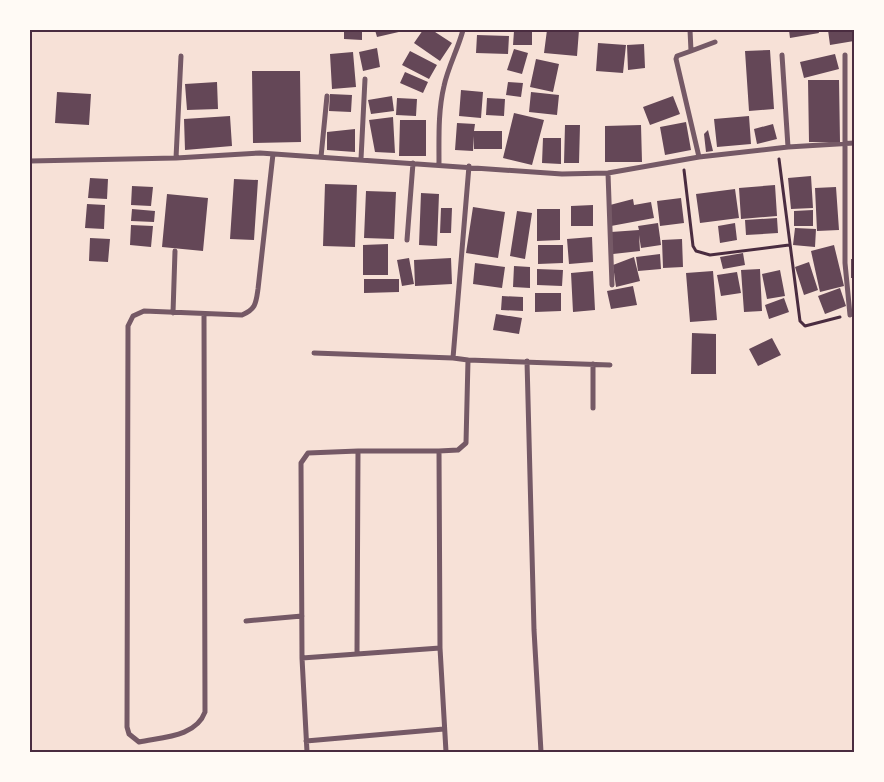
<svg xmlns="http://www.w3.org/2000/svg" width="884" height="782" font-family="'Asap Condensed',sans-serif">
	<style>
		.building { fill: #644757 }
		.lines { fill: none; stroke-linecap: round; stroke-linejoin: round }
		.path { stroke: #4a2c40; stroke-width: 3 }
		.minor { stroke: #755966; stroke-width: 5 }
		.neatline { fill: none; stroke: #4a2c40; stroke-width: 2 }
	</style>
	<rect width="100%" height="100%" fill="#f7e1d7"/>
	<path class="building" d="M344,30H362V40L344,39Z
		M375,30H403V31L377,37Z
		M423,30H432L452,43L440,61L414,43Z
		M547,30H579L577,56L544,53Z
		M789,30H818L819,33L790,38Z
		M828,30H854V41L830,45Z
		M514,31H532V45H513Z
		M477,35L509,36L508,54L476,53Z
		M598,43L626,45L623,73L596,71Z
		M644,44L645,68L628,70L627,45Z
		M377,48L380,67L363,71L359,52Z
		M514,49L528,53L522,74L507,70Z
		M770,50L774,109L749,111L745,51Z
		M410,51L437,65L429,79L402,65Z
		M353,52L356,87L332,89L330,54Z
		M835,54L839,69L804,78L800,62Z
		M536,59L559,64L553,92L530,87Z
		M252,71H300L301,142L253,143Z
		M405,72L428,82L423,93L400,83Z
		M808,80H839L840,142H809Z
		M217,82L218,109L187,110L185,84Z
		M508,82L523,83L521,97L506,95Z
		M461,90L483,92L481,118L459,116Z
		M57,92L91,94L89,125L55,123Z
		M531,92L559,95L557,115L529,112Z
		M330,94L352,95L351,112L329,111Z
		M392,96L394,111L371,114L368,100Z
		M673,96L680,114L650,125L643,107Z
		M397,98L417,99L416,116L396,115Z
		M487,98L505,99L504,116L486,115Z
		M514,113L544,120L532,165L503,158Z
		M230,116L232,146L185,150L184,119Z
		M749,116L751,144L717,147L714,119Z
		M393,117L395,153L375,152L369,120Z
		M400,120H426V156H399Z
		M686,122L691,150L665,155L660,127Z
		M457,123L475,124L474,131H502V149H474V136L473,151L455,150Z
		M773,124L777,139L757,144L754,129Z
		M565,125H580L579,163H564Z
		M641,125L642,162H605V126Z
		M355,129V152L327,150V132Z
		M708,130L713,151L706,152L704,134Z
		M543,138H561V164L542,163Z
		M811,176L813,208L791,209L788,178Z
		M90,178L108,179L107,199L88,198Z
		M234,179L258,180L254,240L230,239Z
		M325,184L357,185L355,247L323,246Z
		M775,185L777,216L741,219L739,188Z
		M132,186L153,187L151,206L131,205Z
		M836,187L839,230L817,231L815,188Z
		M735,189L739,218L700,223L696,194Z
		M366,191L396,192L394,239L364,238Z
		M421,193L439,194L437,246L419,245Z
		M167,194L208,198L203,251L162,247Z
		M681,198L684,223L660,226L657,201Z
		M633,199L634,205L651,202L654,218L611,226L610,205Z
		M87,204L105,205L104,229L85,228Z
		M593,205V226H571V206Z
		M473,207L505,212L498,258L466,253Z
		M441,208H452L451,233H440Z
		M132,209L155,211L154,222L131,221Z
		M537,209H560V240L537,241Z
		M813,210V226H794V211Z
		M517,211L532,213L525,259L510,256Z
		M777,218L778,233L746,235L745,220Z
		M658,223L661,245L641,248L639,235L640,251L613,254L611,232L639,230L638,226Z
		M735,223L737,240L720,243L718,226Z
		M131,225L153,226L151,247L130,245Z
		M795,228L816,229L815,247L793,245Z
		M592,237L593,262L569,264L567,239Z
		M90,238L110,239L108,262L89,261Z
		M682,239L683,267L663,268L662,240Z
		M388,244V275H363V245Z
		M538,245H563V263L538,264Z
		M834,245L844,286L820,292L811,251Z
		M743,253L745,265L723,269L720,257Z
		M660,254L661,269L638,271L636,257Z
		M634,257L640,281L616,287L613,265Z
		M409,258L414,284L402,286L397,260Z
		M451,258L452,284L415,286L414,260Z
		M851,259H854V278H851Z
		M809,262L818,290L804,295L795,267Z
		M475,263L505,267L502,288L473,284Z
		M514,266L530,267V288L513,287Z
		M537,269L563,270L562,286L537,285Z
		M760,269L762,311L744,312L741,270Z
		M780,270L785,296L767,299L762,274Z
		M593,271L595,310L573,312L571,273Z
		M713,271L717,320L690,322L686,273Z
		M737,272L741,293L721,296L717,275Z
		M364,279H399V292L364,293Z
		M633,286L637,305L611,309L607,291Z
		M840,288L846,306L825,314L818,296Z
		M535,293H561V311L535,312Z
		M502,296L523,297V311L501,310Z
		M784,298L789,312L769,319L765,305Z
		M496,314L522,318L519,334L493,330Z
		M692,333L716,334V374H691Z
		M772,338L781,355L758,366L749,349Z"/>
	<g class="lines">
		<path class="path" d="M779,159L800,321L805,326L840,317
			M684,170L693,246L696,251L710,255L789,245"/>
		<path class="minor" d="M690,30L691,51L677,56L676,59L699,157
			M691,51L715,42
			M782,55L788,147
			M845,55V263L850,315
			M321,157L327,96
			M176,158L181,56
			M361,159L365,79
			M30,161L176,158L260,153L562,174L608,173L699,157L788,147L854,143
			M439,164C439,137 438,111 444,86C448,67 458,49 463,30
			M608,173L612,285
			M407,240L413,163
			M173,313L175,251
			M204,314L205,712C196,737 162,737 139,742L129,734L127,727L128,326L133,316L144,311L242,315C256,309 256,303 258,289L273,154
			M314,353L453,358
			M468,360L610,365
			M527,361L534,630L541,752
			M593,364V408
			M439,451L440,648L446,752
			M246,621L302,616
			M357,652L358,451H439L458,450L466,443L468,360L453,358L469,166
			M302,658L440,648
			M306,741L444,729
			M307,752L302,658L301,463L308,453L358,451"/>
	</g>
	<rect width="884" height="782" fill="none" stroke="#fffaf5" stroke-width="62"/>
	<rect x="31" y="31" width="822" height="720" class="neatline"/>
</svg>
